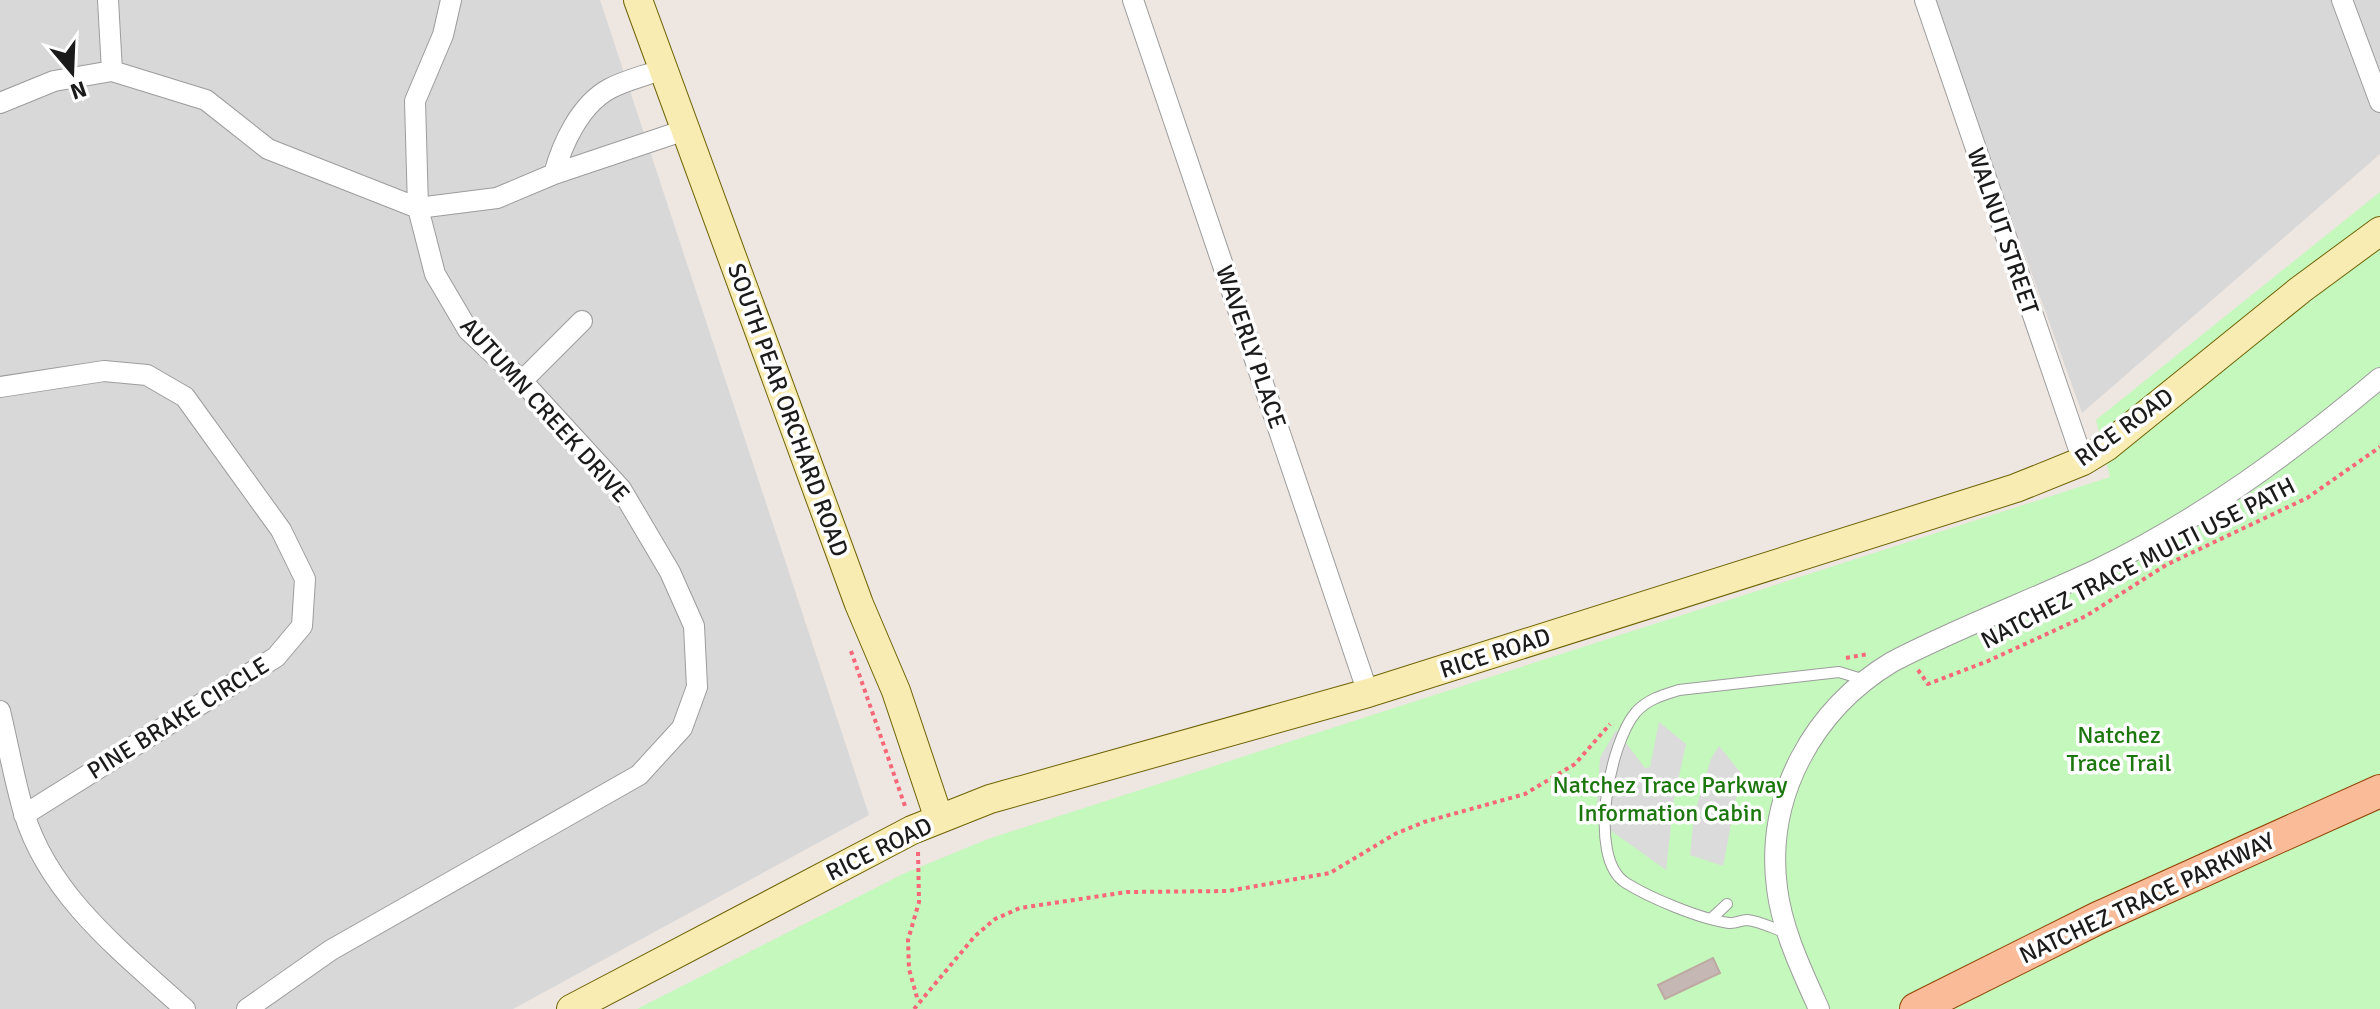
<svg xmlns="http://www.w3.org/2000/svg" width="2380" height="1009" font-family="Signika,sans-serif">
	<style>
		.residential { fill: #d9d8d8 }
		.park { fill: #c5f8bc }
		.parking { fill: #dbdbdb }
		.building { fill: #c4b7b4; stroke: #bea9a3; stroke-width: 2 }
		.lines { fill: none; stroke-linecap: round; stroke-linejoin: round }
		.lane-casing { stroke: #9c9c9c; stroke-width: 12 }
		.street-casing { stroke: #9c9c9c; stroke-width: 22 }
		.secondary-casing { stroke: #6e6306; stroke-width: 30 }
		.primary-casing { stroke: #904203; stroke-width: 34 }
		.path { stroke: #f76778; stroke-width: 4; stroke-dasharray: 4 4; stroke-linecap: butt }
		.lane { stroke: #fff; stroke-width: 10 }
		.street { stroke: #fff; stroke-width: 20 }
		.secondary { stroke: #f8ecb3; stroke-width: 28 }
		.primary { stroke: #fabb98; stroke-width: 32 }
		.labels { text-anchor: middle; dominant-baseline: central; stroke-width: 7; stroke-linejoin: round; paint-order: stroke }
		.street-label { font-size: 24px; fill: #1b1b1b; stroke: #fff }
		.park-label { font-size: 24px; fill: #1b760d; stroke: #fff }
	</style>
	<rect width="100%" height="100%" fill="#ede6e1"/>
	<path class="residential" d="M0,0H600L869,815L513,1009H0Z
		M1933,0H2380V154L2082,413Z"/>
	<path class="park" d="M2380,192V1009H637L903,874L988,839L2110,477L2096,420Z"/>
	<path class="parking" d="M1659,722L1686,744L1674,799L1666,870L1596,820L1600,758L1616,730L1645,768L1650,767Z
		M1719,746L1741,773L1723,866L1690,855L1694,815L1711,759Z"/>
	<path class="building" d="M1713,958L1720,973L1665,999L1658,985Z"/>
	<g class="lines">
		<g class="lane-casing">
			<path id="lane" d="M1712,918L1727,904
				M1787,933C1775,929 1759,921 1747,920C1741,920 1735,924 1729,923C1700,919 1650,898 1626,883C1586,858 1610,742 1636,712C1648,699 1663,695 1679,690L1839,672L1865,680"/>
		</g>
		<g class="street-casing">
			<path id="street" d="M108,0L112,71
				M1133,0L1368,693
				M1925,0L2083,461
				M2342,0L2380,102
				M0,103L54,81L112,71L206,100L268,149L418,208L497,198L554,174L685,130
				M554,174C562,144 580,105 609,89C625,80 645,76 663,69
				M522,381L582,321
				M0,387L104,371L147,375L185,397L281,530L305,579L302,626L276,657L24,815
				M0,711C8,744 14,779 24,813C49,896 123,953 185,1009
				M247,1009L331,950L639,775L682,728L697,687L694,626L670,572L621,489L522,381L468,330L435,274L418,208L415,101L443,35L451,0
				M1819,1009C1802,971 1782,930 1777,888C1765,795 1814,709 1892,662C1959,627 2030,601 2098,569C2201,519 2292,452 2380,378"/>
		</g>
		<g class="secondary-casing">
			<path id="secondary" d="M638,0L859,604L896,691L939,819
				M571,1009L912,830L990,799L1368,693L2016,488L2083,461L2106,447L2300,290L2380,231"/>
		</g>
		<g class="primary-casing">
			<path id="primary" d="M1916,1009L2098,918L2380,791"/>
		</g>
		<path class="path" d="M851,651L906,809
			M1846,658L1868,654
			M1918,670L1928,684L1988,661L2086,616L2166,565L2307,498L2380,447
			M918,852L919,902L908,940L909,969L918,1001
			M914,1009L975,936L995,919L1020,908L1127,892L1228,891L1330,873L1395,834L1424,822L1525,794L1575,764L1610,724"/>
		<use href="#lane" class="lane"/>
		<use href="#street" class="street"/>
		<use href="#secondary" class="secondary"/>
		<use href="#primary" class="primary"/>
	</g>
	<g class="labels">
		<g class="street-label">
			<text transform="translate(2003 231) rotate(71)">WALNUT STREET</text>
			<text transform="translate(1251 347) rotate(71)">WAVERLY PLACE</text>
			<text transform="translate(545 410) rotate(48)">AUTUMN CREEK DRIVE</text>
			<text transform="translate(788 410) rotate(70)">SOUTH PEAR ORCHARD ROAD</text>
			<text transform="translate(2124 427) rotate(-36)">RICE ROAD</text>
			<text transform="translate(2138 563) rotate(-27)">NATCHEZ TRACE MULTI USE PATH</text>
			<text transform="translate(1495 653) rotate(-18)">RICE ROAD</text>
			<text transform="translate(178 718) rotate(-32)">PINE BRAKE CIRCLE</text>
			<text transform="translate(879 849) rotate(-26)">RICE ROAD</text>
			<text transform="translate(2147 898) rotate(-25)">NATCHEZ TRACE PARKWAY</text>
		</g>
		<g class="park-label">
			<text x="2119" y="735">Natchez<tspan x="2119" dy="28">Trace Trail</tspan></text>
			<text x="1670" y="785">Natchez Trace Parkway<tspan x="1670" dy="28">Information Cabin</tspan></text>
		</g>
	</g>
	<g transform="translate(72 72) rotate(161)" stroke="#ffffff" stroke-width="6" paint-order="stroke">
	<path d="M0-6L14 30L0 20L-14 30Z" fill="#1b1b1b"/>
	<text y="-12" font-size="22" font-weight="bold" text-anchor="middle" fill="#1b1b1b">N</text>
	</g>
</svg>
